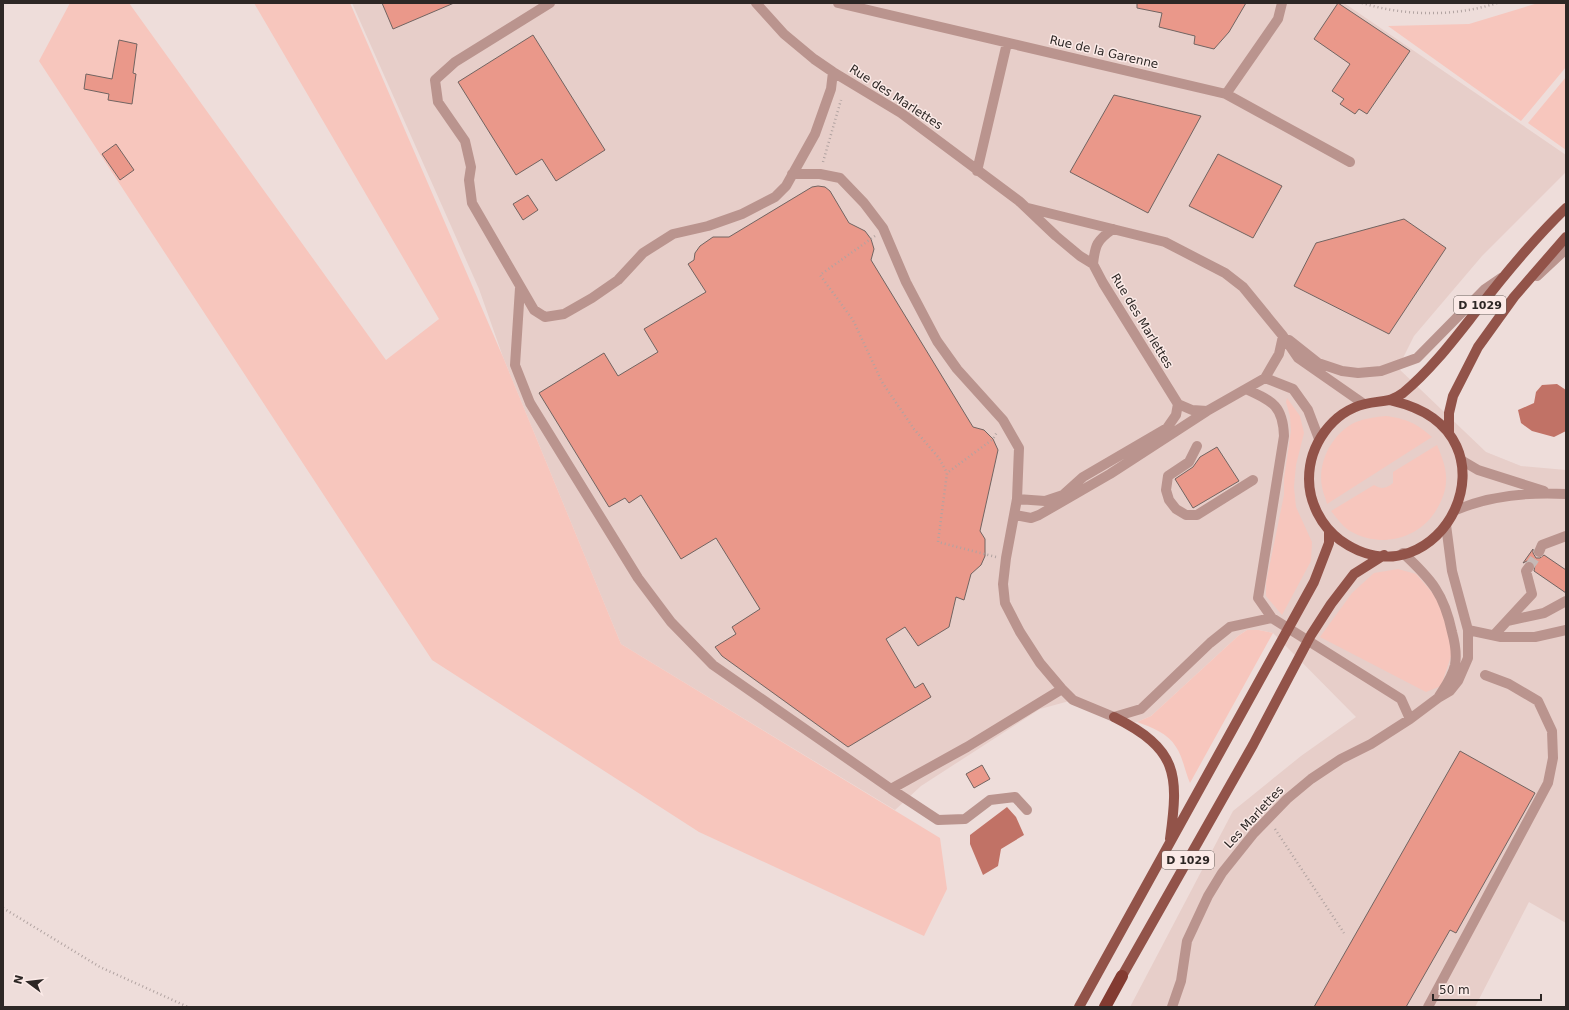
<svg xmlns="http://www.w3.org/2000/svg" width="1569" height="1010" font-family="'DejaVu Sans',sans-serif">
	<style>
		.built { fill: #e7cec9 }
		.green { fill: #f7c6bd }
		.water { fill: #c17266 }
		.building { fill: #ea988a; stroke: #726461 }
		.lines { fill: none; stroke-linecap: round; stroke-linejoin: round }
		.minor-tunnel { stroke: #c7b9b6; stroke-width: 10; stroke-dasharray: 10 5; stroke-linecap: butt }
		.path { stroke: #b1a3a1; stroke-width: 2.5; stroke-dasharray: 1 3; stroke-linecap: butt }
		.minor { stroke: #ba948e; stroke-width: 10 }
		.major { stroke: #925349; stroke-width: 10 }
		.highway { stroke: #833b31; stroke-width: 12 }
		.labels { text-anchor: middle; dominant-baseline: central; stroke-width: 3; stroke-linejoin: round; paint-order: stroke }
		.shield { fill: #fbeae7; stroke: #6b625f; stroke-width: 1 }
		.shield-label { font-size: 11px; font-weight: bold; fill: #2d2725 }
		.street-label { font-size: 12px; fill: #2d2725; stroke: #fbeae7 }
	</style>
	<rect width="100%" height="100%" fill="#eeddda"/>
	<path class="built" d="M352,3H1344L1566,155V172L1482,256L1414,336L1398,368L1486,452L1521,466L1566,470V923L1529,902L1475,1007H1130L1233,811L1301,756L1356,717L1273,633L1259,630H1247L1238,636L1151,716L1137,722L1128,724L1073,700L1040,709L921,786L895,810L621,644L503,357L479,289Z"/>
	<path class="green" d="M70,3H129L386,360L439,319L254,3H350L503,357L621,644L940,838L947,889L924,936L699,832L432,660L39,61Z
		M1538,3H1566V67L1521,121L1388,26L1469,24Z
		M1566,77V150L1528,123Z
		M1287,398L1300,416L1304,433L1296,465L1294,487L1296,507L1312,542L1311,561L1282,615L1266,596V583L1284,495V479L1291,431L1290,416L1286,402Z
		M1386,416C1407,419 1416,423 1432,437L1327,504C1326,499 1323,493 1322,487C1317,462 1333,432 1356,422C1366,418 1376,417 1386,416Z
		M1437,445C1442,457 1447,469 1446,481C1446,490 1442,500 1438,507C1421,539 1381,549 1350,531C1342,526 1337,518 1331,511L1374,485C1382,490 1387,488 1393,483V472Z
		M1398,569L1416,574L1436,597L1450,630L1453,650L1441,686L1426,692L1320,637L1352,593L1374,573Z
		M1247,630H1259L1273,633L1190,783C1185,772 1183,757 1176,747C1168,733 1151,727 1137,722L1151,716L1238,636Z"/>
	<path class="water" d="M1557,384L1566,390V431L1554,437L1532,431L1521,423L1518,410L1534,403L1536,392L1542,385Z
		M1007,807L1016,817L1024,835L1001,849L998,866L983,875L970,844V835Z"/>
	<path class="building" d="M382,3H454L393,29Z
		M1137,3H1246L1229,32L1214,49L1194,44L1195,36L1159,27L1162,13L1137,8Z
		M1338,3L1410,51L1367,114L1359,109L1355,114L1340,104L1344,99L1332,91L1350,64L1314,39Z
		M533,35L605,150L556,181L542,159L516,175L458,82Z
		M119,40L137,44L133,73L136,74L132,104L108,100L109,94L84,89L86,74L112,79Z
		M1114,95L1201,116L1148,213L1070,172Z
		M116,144L134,170L120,180L102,154Z
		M1218,154L1282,186L1253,238L1189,206Z
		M818,186L825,187L830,191L849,223L865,231L871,239L874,249L871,260L973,427L984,430L993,439L998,450L980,531L985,539V556L981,565L971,574L964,600L956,597L949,627L918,646L905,627L886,639L915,688L923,683L931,697L848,747L722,656L715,647L736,634L732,627L760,609L716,538L681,559L641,495L629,503L625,498L609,507L539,393L604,353L618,376L658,352L644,329L706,292L688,264L694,260L695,253L700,246L713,237H729L812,187Z
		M528,195L538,210L523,220L513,204Z
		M1404,219L1446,248L1389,334L1294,286L1316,243Z
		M1217,447L1239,481L1193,508L1175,479L1193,467L1200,457Z
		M1533,549V553L1536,558H1540L1544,555L1566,570V593L1534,571L1535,565L1533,562L1527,561L1523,563Z
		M1460,751L1535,793L1456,933L1450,930L1406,1007H1314Z
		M982,765L990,779L974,788L966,774Z"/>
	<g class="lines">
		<path class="minor-tunnel" d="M1529,567L1539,552"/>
		<path class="path" d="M1362,3C1405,16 1454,17 1497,3
			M823,162L841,100
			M875,236L820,275L853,320L882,382L914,429L939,458L947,473
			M996,557L938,542L947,473L993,439L997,432
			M1275,829L1344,933
			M3,908L100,967L188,1007"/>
		<path class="minor" d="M550,3L455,62L435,80L438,102L465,141L471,167L469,180L472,203L534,310L545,317L564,314L592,298L618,280L643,253L673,234L708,226L742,214L775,197L786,186L815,134L831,89L833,72
			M756,3L784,34L814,59L833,72L901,113L1019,201L1056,236L1080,256L1093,264L1103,283L1178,404
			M838,3L1226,94L1350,162
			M1226,94L1278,19L1282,3
			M977,171L1007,43
			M792,174H820L840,178L864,203L883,228L906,282L937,341L957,369L1003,420L1019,448L1017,499L1006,558L1003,584L1005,603L1020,632L1040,663L1062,689L1073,700L1114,717L1141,709L1210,643L1230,627L1272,618
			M1028,208L1165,242L1225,273L1243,287L1283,336L1298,358L1364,404
			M1093,264C1095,245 1097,240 1113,229
			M1537,276L1566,249
			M520,288L515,365L530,403L638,578L671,622L713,665L891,789L938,820L965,819L990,800L1015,797L1027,810
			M1289,340L1318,363L1342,371L1358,373L1381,371L1417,358L1485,289L1501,278
			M1265,378L1279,354L1283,336
			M1246,389C1272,401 1283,405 1284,436L1258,598L1272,618L1401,699L1410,719
			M1178,404L1192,410L1207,411
			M1197,446L1189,462L1168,476L1166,490L1169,500L1176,509L1186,515H1197L1253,480
			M1461,460L1478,470L1544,491
			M1017,499L1045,501L1063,495L1083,477L1167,428L1176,415L1178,404
			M1456,510C1491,495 1528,492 1566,494
			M1015,515L1031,518L1039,515L1110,474L1207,411L1265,378L1293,389L1308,410L1319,439
			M1539,552L1542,545L1566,536
			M1403,553C1432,580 1444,594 1452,632C1455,643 1457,654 1455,665C1452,678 1444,688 1438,698
			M1507,621L1544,613L1566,601
			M1468,630L1501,637H1535L1566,630
			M1495,634L1532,594L1526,571L1529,567
			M891,789L967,747L1062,689
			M1172,1007L1181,981L1187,941L1208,896L1222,873L1254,833L1287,799L1311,779L1341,759L1371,744L1410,719L1438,698L1450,691L1458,681L1468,658V630L1452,571L1446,525
			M1428,1007L1548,783L1553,758L1552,731L1538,701L1509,684L1485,675"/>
		<path class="major" d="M1393,401C1530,433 1439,611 1340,540C1321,526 1309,502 1309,479C1309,445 1332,412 1365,404C1381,400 1390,403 1403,393C1432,369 1455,338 1478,309C1505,274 1534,239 1566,208
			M1449,433V413L1453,396L1478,347L1514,297L1566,237
			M1114,717C1178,749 1179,774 1170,839
			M1122,976L1253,745L1311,635L1331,604L1354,574L1384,555
			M1079,1007L1314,582L1329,543V530"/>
		<path class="highway" d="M1105,1007L1122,976"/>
	</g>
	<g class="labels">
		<g class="shield">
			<rect x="1454" y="296" width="52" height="18" rx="3"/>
			<rect x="1162" y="851" width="52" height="18" rx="3"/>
		</g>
		<g class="shield-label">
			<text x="1480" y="305">D 1029</text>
			<text x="1188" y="860">D 1029</text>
		</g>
		<g class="street-label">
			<text transform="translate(1104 52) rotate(13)">Rue de la Garenne</text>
			<text transform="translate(896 97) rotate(33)">Rue des Marlettes</text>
			<text transform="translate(1142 321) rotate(59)">Rue des Marlettes</text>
			<text transform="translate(1254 817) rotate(-47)">Les Marlettes</text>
		</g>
	</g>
	<rect width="1569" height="1010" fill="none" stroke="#2d2725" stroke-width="8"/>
	<g transform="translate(28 982) rotate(285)" stroke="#fbeae7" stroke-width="3" paint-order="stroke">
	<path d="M0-3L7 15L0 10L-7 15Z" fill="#2d2725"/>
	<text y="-6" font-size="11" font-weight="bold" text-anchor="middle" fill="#2d2725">N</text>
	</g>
	<path d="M1433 994v6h108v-6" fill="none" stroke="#2d2725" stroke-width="2"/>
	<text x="1439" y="994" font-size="12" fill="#2d2725" stroke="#fbeae7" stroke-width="3" paint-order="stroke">50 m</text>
</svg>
